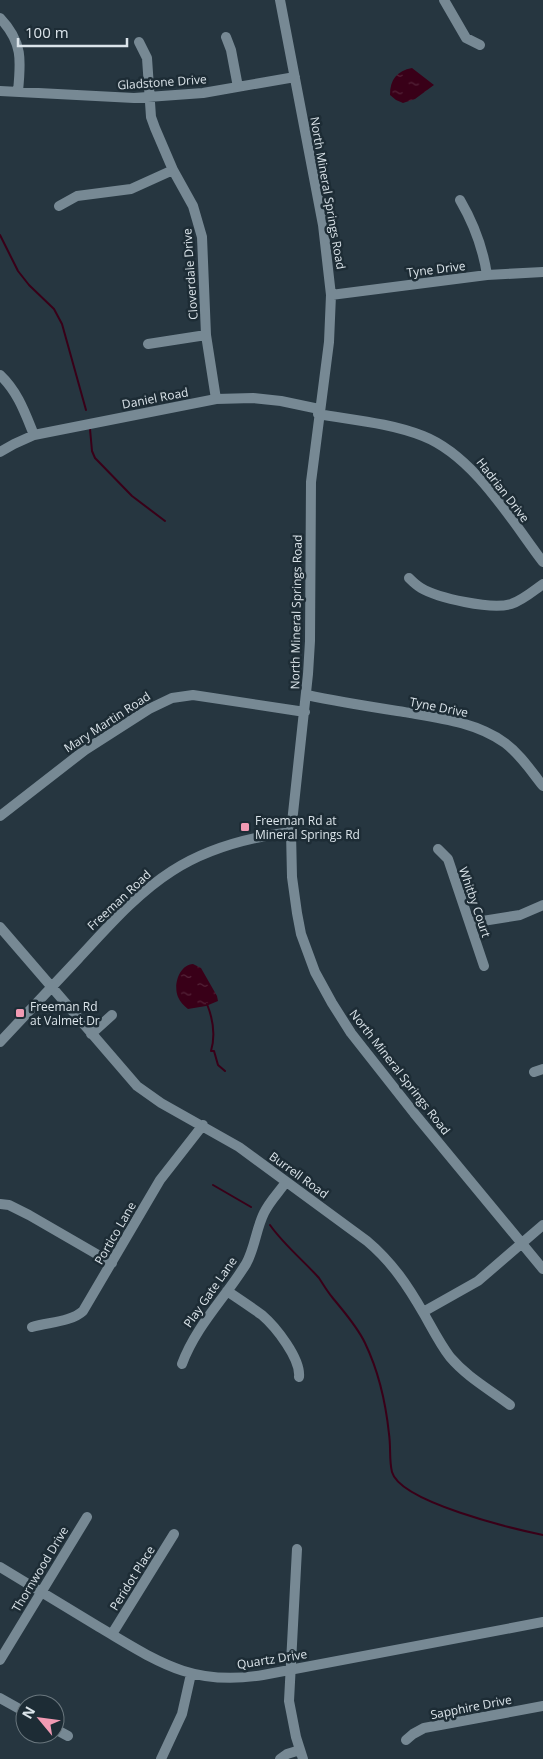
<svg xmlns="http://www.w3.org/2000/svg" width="543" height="1759" font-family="'Open Sans',sans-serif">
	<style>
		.water { fill: url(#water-ripples) }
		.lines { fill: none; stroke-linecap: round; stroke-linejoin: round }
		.stream { stroke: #390018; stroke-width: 2 }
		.minor { stroke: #778994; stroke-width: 10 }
		.poi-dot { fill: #f19ab3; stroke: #1d2c35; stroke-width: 2 }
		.labels { text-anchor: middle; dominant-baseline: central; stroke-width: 5; stroke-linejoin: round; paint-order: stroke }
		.street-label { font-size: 12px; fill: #dbe4ea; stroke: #1d2c35 }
		.poi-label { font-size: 12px; fill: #dbe4ea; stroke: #1d2c35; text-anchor: start }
	</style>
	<defs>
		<pattern id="water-ripples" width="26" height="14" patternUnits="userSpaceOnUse" patternTransform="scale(1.25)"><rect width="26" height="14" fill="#390018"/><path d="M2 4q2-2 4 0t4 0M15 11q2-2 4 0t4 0" fill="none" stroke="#55253a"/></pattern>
	</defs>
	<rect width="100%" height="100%" fill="#263640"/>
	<path class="water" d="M412,68L434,85L415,99L403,103L396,100L390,95C390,79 397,71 412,68Z
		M193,964L201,968L217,996L218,1001L206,1006L188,1009C184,1006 180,1002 178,997C173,985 179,965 193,964Z"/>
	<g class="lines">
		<path class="stream" d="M0,235L18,271L29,285L54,309L62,324L86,410
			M90,429L92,451L95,458L132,496L165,521
			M207,1004C213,1019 216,1034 211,1051H214L218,1065L225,1071
			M213,1185L251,1207
			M270,1225C284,1245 303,1260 319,1278C323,1284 327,1291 332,1297C344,1312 357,1326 365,1343C378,1370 386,1405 389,1434C391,1447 389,1460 392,1472C400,1502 514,1529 543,1535"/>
		<path class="minor" d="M280,0L323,225L331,295L329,342L311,482L310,641L308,674L291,832L292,877L297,913L301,934L315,972L332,1003L351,1033L414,1113L543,1269
			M444,0L466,38L480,45
			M0,18C23,42 21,61 18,91
			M226,37L231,50L238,87
			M139,42L147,58L151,117L155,128L173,170L193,206L202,237L206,335L216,399
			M0,91L134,98L203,93L295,77
			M460,200C474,224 483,248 487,275
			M59,206L77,196L131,189L173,170
			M331,295L487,275L543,272
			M148,344L206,335
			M0,375C18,392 25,413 34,435
			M318,414C353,420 390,423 423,436C474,456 511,520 543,562
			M0,452L14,444L34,435L216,399L253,398L281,401L319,409
			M409,578C412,581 416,585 421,588C438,598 491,610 511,604C523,600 533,591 543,584
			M307,695C339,702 372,707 404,712C439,718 476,722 505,743C521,755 531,771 543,786
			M0,816L85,750L149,709L172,698L193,695L305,712
			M438,849L448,859L484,966
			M470,923L520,915L543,905
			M0,927L137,1086L161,1103L239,1147L367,1241C392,1262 408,1286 424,1314C432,1328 440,1344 450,1357C467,1377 489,1389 510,1405
			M91,1034L112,1015
			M0,1042C26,1014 52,987 78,959C107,928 136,894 172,871C206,849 251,837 291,832
			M534,1072L543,1069
			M0,1204L9,1205L29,1215L112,1263
			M227,1291C239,1299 251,1307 262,1315C276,1327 301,1359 299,1377
			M423,1312L478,1281L543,1225
			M32,1327C49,1322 71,1322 83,1311L160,1180L203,1125
			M182,1364C196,1326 225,1298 246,1264C255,1248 256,1229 264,1213C269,1202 279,1192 286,1182
			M297,1549L289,1701L296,1737L303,1759
			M0,1567C33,1587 66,1607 99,1627C157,1661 191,1687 263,1675L543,1622
			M112,1634L174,1534
			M0,1660L87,1517
			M0,1698L25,1712
			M55,1729L68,1736
			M406,1740L413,1734L424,1728L543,1706
			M161,1759L182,1714L191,1674
			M280,1759L287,1754L300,1750"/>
	</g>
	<g class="poi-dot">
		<rect x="240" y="822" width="10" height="10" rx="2.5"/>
		<rect x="15" y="1008" width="10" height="10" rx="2.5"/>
	</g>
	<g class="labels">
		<g class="street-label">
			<text transform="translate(162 82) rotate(-4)">Gladstone Drive</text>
			<text transform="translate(328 193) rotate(80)">North Mineral Springs Road</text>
			<text transform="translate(436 269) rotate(-7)">Tyne Drive</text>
			<text transform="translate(190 274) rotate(-94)">Cloverdale Drive</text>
			<text transform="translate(155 398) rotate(-11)">Daniel Road</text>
			<text transform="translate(503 490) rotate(52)">Hadrian Drive</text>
			<text transform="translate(296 612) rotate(-89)">North Mineral Springs Road</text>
			<text transform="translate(439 707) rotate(11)">Tyne Drive</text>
			<text transform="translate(107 722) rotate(-33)">Mary Martin Road</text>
			<text transform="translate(119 900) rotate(-43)">Freeman Road</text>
			<text transform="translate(475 902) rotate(71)">Whitby Court</text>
			<text transform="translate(400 1072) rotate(52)">North Mineral Springs Road</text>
			<text transform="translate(299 1175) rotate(36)">Burrell Road</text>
			<text transform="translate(115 1233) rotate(-60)">Portico Lane</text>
			<text transform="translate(210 1292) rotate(-55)">Play Gate Lane</text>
			<text transform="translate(40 1569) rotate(-59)">Thornwood Drive</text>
			<text transform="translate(132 1578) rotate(-58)">Peridot Place</text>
			<text transform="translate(272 1659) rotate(-9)">Quartz Drive</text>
			<text transform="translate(471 1707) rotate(-11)">Sapphire Drive</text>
		</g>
		<g class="poi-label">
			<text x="255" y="820">Freeman Rd at<tspan x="255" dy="14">Mineral Springs Rd</tspan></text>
			<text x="30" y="1006">Freeman Rd<tspan x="30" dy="14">at Valmet Dr</tspan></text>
		</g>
	</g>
	<g transform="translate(40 1719) rotate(299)"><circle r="24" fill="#1d2c35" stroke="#69767d"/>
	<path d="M0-4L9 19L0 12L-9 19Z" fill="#f19ab3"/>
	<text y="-8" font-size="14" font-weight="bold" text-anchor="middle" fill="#dbe4ea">N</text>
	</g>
	<path d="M18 38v8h109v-8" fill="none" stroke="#dbe4ea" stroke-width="2.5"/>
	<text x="25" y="38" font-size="15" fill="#dbe4ea" stroke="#1d2c35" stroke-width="4" paint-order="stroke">100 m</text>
</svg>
